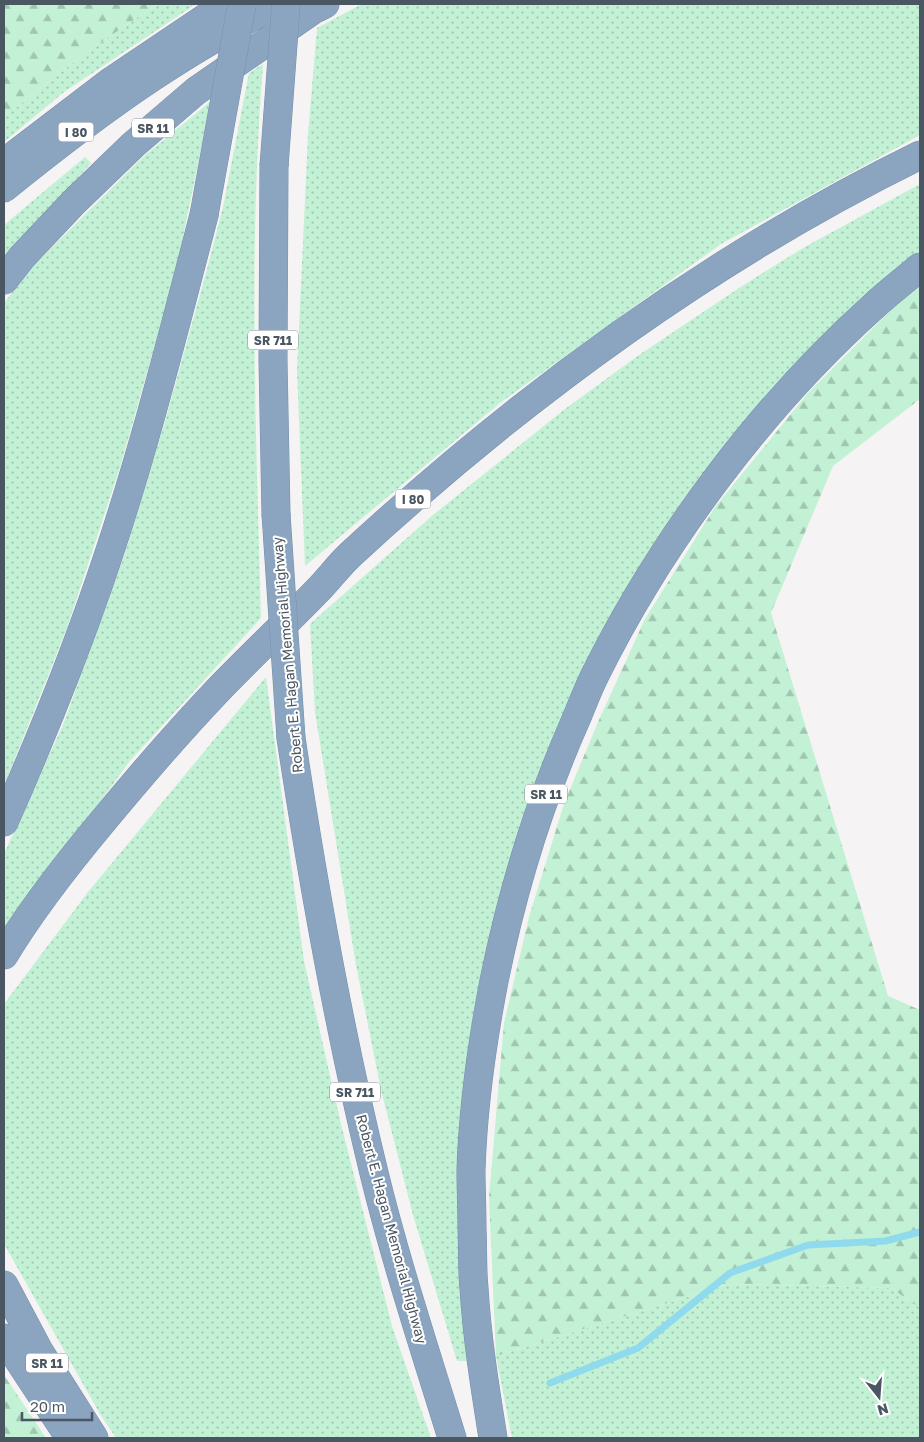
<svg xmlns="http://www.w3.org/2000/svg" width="924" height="1442" font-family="'Golos Text',sans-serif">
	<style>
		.grass { fill: url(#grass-dots) }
		.forest { fill: url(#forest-firs) }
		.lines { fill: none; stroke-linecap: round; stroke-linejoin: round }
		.stream { stroke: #90daee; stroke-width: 7 }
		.highway-casing { stroke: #7690ad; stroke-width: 29 }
		.highway { stroke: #8ba5c1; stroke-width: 28 }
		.highway-bridge-casing { stroke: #7690ad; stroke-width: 29; stroke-linecap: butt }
		.highway-bridge { stroke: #8ba5c1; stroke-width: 28 }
		.labels { text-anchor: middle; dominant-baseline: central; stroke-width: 4; stroke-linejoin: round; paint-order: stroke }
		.shield { fill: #fff; stroke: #808990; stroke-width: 1 }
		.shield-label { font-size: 12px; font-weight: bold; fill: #4a5661 }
		.street-label { font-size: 14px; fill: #4a5661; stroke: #fff }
	</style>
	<defs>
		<pattern id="grass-dots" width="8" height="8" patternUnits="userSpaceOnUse" patternTransform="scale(1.25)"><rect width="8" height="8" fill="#c3f1d5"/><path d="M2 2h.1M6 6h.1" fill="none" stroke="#a0c6b0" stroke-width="1.8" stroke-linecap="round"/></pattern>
		<pattern id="forest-firs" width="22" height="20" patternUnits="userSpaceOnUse" patternTransform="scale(1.25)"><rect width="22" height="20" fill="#c3f1d5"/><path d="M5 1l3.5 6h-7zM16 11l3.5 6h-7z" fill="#a0c6b0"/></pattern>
	</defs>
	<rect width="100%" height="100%" fill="#f5f3f3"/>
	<path class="grass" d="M157,4H196L64,92L4,142V117L84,54Z
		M362,4H920V135L721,244L500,403L305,566L297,371L308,135L317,28Z
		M263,64C248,249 256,434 261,618L129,762L4,934V854L63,725L124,556L166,418L206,273L223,207L249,73Z
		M211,101L175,275L120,467L67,628L4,786V303L30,269L143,157Z
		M85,157L91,163L4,261V225Z
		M920,184V250L856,306L774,386L706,472L518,836L461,1275L467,1361H457L413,1215L381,1090L356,965L315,712L310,624L433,515L565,409L639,355L742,286L803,248Z
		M266,677L304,961L341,1124L392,1326L431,1438H116L100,1414L4,1244V1004L88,892Z
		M729,1284L891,1288L920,1308V1438H512L496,1356Z"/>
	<path class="forest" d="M4,4H157L84,54L4,117Z
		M920,287V399L833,466L771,613L888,996L920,1010V1308L891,1288L729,1284L496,1356L489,1197L504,1023L529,917L564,804L598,722L645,619L715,507L808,393L901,300Z
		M4,1375L46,1438H4Z"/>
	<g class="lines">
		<path class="stream" d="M550,1383L638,1348L730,1273L808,1245L885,1241L920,1232"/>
		<g class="highway-casing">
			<path id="highway" d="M4,163L110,82L226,4
				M274,166L273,361L276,514
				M4,188C51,150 100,112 151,78C191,51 233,27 276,4
				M4,280L22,257L74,202L133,145L196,91L313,10L325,4
				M291,738C313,884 339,1030 374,1173C396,1263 425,1350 452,1438
				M4,822C39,743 71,664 99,583C141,462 172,338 204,215
				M4,955C33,907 67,864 103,821C141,775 180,730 221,687C253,654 286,623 317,591C329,579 339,565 351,554C521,397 712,257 920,155
				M4,1285L39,1351L94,1438
				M4,1338L70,1438
				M493,1438C485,1388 477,1338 474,1288C472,1269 473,1249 472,1229C472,1209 471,1189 471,1170C473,1106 482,1043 494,981C512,892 538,806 574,724C581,708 587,691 595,675C662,540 762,406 875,305C889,292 905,280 920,267"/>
		</g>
		<use href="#highway" class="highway"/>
		<g class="highway-bridge-casing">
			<path id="highway-bridge" d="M274,166L286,4
				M204,215L242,4
				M276,514L291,738"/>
		</g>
		<use href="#highway-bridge" class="highway-bridge"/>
	</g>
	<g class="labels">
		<g class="shield">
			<rect x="132" y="118.5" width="42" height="19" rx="4"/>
			<rect x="58.5" y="122.5" width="35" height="19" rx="4"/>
			<rect x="248" y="330.5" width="50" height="19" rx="4"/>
			<rect x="395.5" y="489.5" width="35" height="19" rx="4"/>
			<rect x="525" y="784.5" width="42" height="19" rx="4"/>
			<rect x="330" y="1082.5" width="50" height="19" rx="4"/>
			<rect x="26" y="1353.5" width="42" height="19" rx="4"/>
		</g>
		<g class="shield-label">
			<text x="153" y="128">SR 11</text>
			<text x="76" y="132">I 80</text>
			<text x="273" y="340">SR 711</text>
			<text x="413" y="499">I 80</text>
			<text x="546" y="794">SR 11</text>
			<text x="355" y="1092">SR 711</text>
			<text x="47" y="1363">SR 11</text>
		</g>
		<g class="street-label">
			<text transform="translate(287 655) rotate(-95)">Robert E. Hagan Memorial Highway</text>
			<text transform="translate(392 1229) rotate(75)">Robert E. Hagan Memorial Highway</text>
		</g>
	</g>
	<rect width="924" height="1442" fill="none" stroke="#4a5661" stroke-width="10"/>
	<g transform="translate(879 1397) rotate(163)" stroke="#ffffff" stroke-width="4" paint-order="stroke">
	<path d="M0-4L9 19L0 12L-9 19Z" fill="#4a5661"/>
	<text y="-8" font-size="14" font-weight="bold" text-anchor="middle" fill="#4a5661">N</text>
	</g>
	<path d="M22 1412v8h70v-8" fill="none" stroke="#4a5661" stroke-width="2.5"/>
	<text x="30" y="1412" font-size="15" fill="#4a5661" stroke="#ffffff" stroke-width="4" paint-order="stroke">20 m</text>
</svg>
